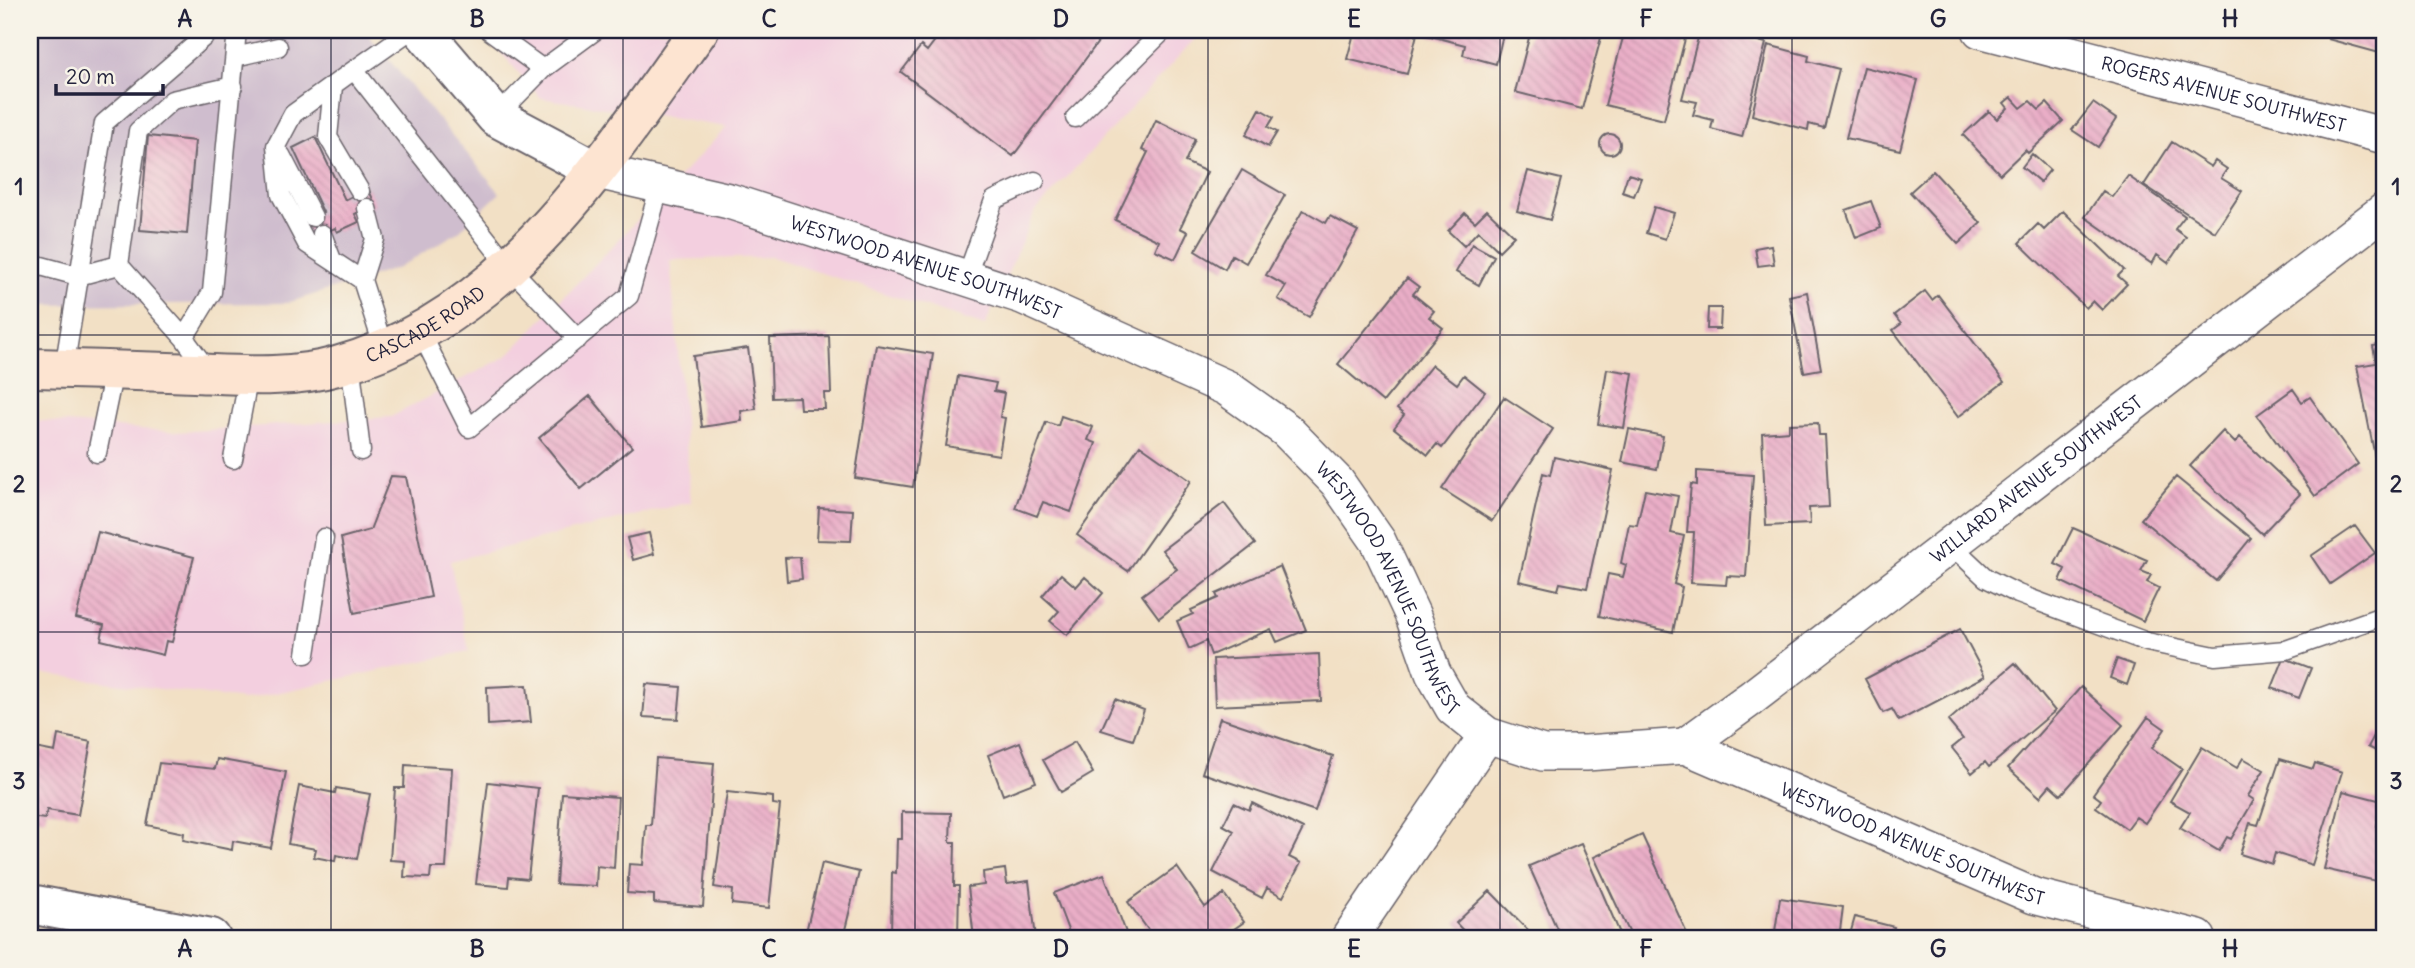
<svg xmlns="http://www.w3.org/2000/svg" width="2415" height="968" font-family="Delius,sans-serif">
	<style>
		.built { fill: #f3cfdf }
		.industrial { fill: #cfbdce }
		.building { fill: url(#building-back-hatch) }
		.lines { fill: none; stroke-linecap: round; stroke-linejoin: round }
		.service-casing { stroke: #6b646b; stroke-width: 21 }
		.minor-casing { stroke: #6b646b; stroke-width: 38 }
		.tertiary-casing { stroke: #6b646b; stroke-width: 42 }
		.secondary-casing { stroke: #6b646b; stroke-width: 42 }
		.service { stroke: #fff; stroke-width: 18 }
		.minor { stroke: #fff; stroke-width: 35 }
		.tertiary { stroke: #fff; stroke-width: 38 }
		.secondary { stroke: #fde4d1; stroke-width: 38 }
		.grid { fill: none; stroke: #22223b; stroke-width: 2; stroke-opacity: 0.55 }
		.labels { text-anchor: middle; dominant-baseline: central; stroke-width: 5; stroke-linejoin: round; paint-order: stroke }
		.street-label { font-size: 18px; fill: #22223b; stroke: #f7f3e8 }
		.neatline { fill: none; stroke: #22223b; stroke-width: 2.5 }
		.grid-label { font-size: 23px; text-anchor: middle; font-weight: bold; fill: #22223b }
	</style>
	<defs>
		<pattern id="building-back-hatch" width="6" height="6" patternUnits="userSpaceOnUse" patternTransform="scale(1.75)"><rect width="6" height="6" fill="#eaaec7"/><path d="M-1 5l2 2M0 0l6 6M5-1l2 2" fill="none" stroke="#c895ac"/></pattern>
	</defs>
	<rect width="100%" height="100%" fill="#f7f3e8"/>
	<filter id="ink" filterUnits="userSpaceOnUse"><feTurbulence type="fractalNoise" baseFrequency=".0143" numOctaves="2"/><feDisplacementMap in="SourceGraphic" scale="14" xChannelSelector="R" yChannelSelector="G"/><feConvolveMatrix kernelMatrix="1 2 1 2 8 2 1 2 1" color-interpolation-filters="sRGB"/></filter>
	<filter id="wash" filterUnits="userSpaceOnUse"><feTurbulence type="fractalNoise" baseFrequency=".00686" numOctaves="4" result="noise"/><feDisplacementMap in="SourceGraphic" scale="28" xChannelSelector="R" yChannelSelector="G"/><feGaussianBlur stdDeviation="1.57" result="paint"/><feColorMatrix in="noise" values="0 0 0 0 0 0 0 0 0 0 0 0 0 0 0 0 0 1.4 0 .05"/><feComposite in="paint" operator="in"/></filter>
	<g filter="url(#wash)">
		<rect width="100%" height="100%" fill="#f2e0c5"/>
		<path class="built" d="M481,30H1203L1034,213L985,326L772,257L670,260L691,502L450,561L469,651L244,700L30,672V420L177,432L391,417L507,356L727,127L541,98Z"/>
		<path class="industrial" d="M30,30H364L500,193L458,232L398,268L287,303L30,305Z"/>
		<g id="blocks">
			<path class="building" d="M943,30H1107L1013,156L901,72L921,46L927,51Z
				M1355,30H1418L1407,74L1347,59Z
				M1429,30H1504L1496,64L1463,55L1465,45L1427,35Z
				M1531,30H1603L1582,109L1515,92Z
				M1625,30H1666L1665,33L1685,39L1664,120L1605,105Z
				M1700,30H1715L1766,43L1742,137L1711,129L1713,120L1693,115L1697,102L1682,99Z
				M2331,30H2385L2383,54L2328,39Z
				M1768,45L1809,56L1808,61L1839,69L1824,128L1809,124L1808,130L1752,115Z
				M1864,67L1918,80L1900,150L1846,138Z
				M2011,97L2021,108L2030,101L2039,110L2047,103L2063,121L2028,153L2025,150L2000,174L1963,135L1989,111L1997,119L2008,108L2004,103Z
				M2093,103L2116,119L2098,147L2072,130Z
				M1260,109L1274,117L1268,127L1277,132L1268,147L1246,135Z
				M1156,120L1195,139L1185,162L1207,172L1180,228L1188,232L1175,259L1155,250L1159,241L1115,220L1148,152L1142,150Z
				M1600 144a10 10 0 1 1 20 0a10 10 0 1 1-20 0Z
				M148,136L195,141L187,234L140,230Z
				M315,137L345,200L368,188L375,204L355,214L359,222L337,232L335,228L312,238L303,221L323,212L293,148Z
				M2172,142L2211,167L2215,161L2227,169L2221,178L2242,191L2215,232L2144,185Z
				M2032,154L2050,170L2040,182L2022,167Z
				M1242,170L1285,195L1246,263L1232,255L1225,269L1195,251Z
				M1528,171L1561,179L1550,220L1517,211Z
				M1933,171L1981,223L1958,244L1910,192Z
				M1628,174L1641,178L1634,196L1622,192Z
				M2128,176L2185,216L2175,229L2186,237L2168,263L2157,255L2152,264L2085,217L2103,191L2112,197Z
				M1871,201L1881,228L1856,238L1846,210Z
				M1654,207L1674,213L1665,239L1646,233Z
				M1303,210L1326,223L1330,216L1358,231L1309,317L1278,299L1286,286L1266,275Z
				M1487,210L1514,236L1499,251L1478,231L1464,246L1448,231L1465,213L1475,222Z
				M2063,211L2124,270L2118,276L2127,284L2102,310L2093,301L2086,308L2019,243L2038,224L2044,230Z
				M1472,244L1494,256L1479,285L1456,272Z
				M1771,245L1774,264L1758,266L1755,248Z
				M1407,278L1419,287L1413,294L1434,311L1429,317L1443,328L1383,402L1338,364Z
				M1925,291L1932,300L1938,295L2004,382L1958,417L1893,330L1901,324L1894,315Z
				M1807,292L1821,369L1804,372L1789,296Z
				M1708,308H1721L1720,329H1707Z
				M829,336L831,393H824L825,409H800L799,397L772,398L770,338Z
				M2385,344V455L2375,457L2357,366L2376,363L2373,346Z
				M876,345L933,354L913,487L855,478Z
				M748,348L756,409L741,411L742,421L702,427L693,356Z
				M1432,365L1457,384L1464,375L1485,392L1442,448L1437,444L1428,455L1394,428L1404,415L1397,409Z
				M1607,369L1633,373L1624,428L1598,424Z
				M958,376L996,383L994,391L1004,393L1000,417L1005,418L999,455L946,446Z
				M2293,389L2302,402L2310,397L2358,464L2315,496L2257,415Z
				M590,396L632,447L581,489L539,438Z
				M1504,397L1553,429L1492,521L1442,489Z
				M1061,416L1093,427L1088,440L1096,443L1071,512L1043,502L1037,516L1015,508L1046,422L1058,426Z
				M1818,423L1819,435H1825L1829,507L1809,508L1810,524L1766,526L1762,433L1789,431V424Z
				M1629,429L1663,436L1657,469L1622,462Z
				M2223,431L2235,443L2240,437L2300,494L2262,534L2190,466Z
				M1140,445L1191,481L1128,571L1077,535Z
				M1554,457L1613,470L1587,588L1560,583L1558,590L1519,581L1543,473L1550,475Z
				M1697,471L1753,475L1746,577L1727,576L1726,585L1691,583L1694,532H1687L1691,484L1697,485Z
				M391,476L406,477L431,597L354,613L341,538L370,530Z
				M2176,477L2251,538L2216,581L2141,519Z
				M1645,490L1678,496L1671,533L1684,536L1674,584L1682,587L1673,632L1599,616L1608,574L1623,577L1626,565L1621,563L1629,524L1637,525Z
				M1224,503L1255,544L1159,618L1142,595L1177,569L1162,550Z
				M819,508L853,510L851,541L817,540Z
				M2355,526L2375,553L2330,584L2311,556Z
				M2073,528L2147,560L2141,571L2151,575L2147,582L2159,588L2143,621L2060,581L2065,569L2055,564Z
				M98,532L194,557L172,642L166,641L163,655L101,640L104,625L76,618Z
				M649,533L654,554L633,560L627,538Z
				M800,557L802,579L787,581L785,558Z
				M1280,566L1306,630L1277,642L1271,629L1211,655L1206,641L1189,649L1177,621L1193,614L1191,610L1218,598L1216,594Z
				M1061,574L1076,587L1085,577L1103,593L1067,635L1050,621L1059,611L1042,596Z
				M1960,629L1985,676L1899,721L1892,709L1883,713L1865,679Z
				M1319,654L1321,701L1215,706L1213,659Z
				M2284,658L2311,668L2299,698L2272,688Z
				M2117,659L2134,665L2127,685L2110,678Z
				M2015,663L2055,711L1989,767L1985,762L1972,773L1952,748L1963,739L1948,721Z
				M646,684L681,687L678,719L643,717Z
				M527,685L531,722L488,725L487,687Z
				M2081,687L2123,725L2061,795L2050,785L2040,797L2008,768Z
				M1115,699L1144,710L1133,740L1101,730Z
				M2148,717L2165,729L2152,748L2182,769L2145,823L2136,817L2127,829L2096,807L2101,800L2093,794Z
				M1220,718L1333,756L1315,811L1202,773Z
				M2376,732L2385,737L2384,755L2368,747Z
				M58,735L91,742L78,815L47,810L45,819L30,817V747L55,752Z
				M1020,742L1036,782L1003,795L988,755Z
				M1075,742L1093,773L1061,792L1043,760Z
				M2202,747L2237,768L2243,758L2264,770L2248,796L2254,800L2231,839L2227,837L2219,851L2180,828L2190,812L2170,801Z
				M656,758L714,763L703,907L654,903V895L627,893L629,864L643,865L646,825H651Z
				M217,759L286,772L271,848L233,841L232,850L183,840L184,833L147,825L159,763L215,769Z
				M2280,759L2313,769L2315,763L2342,772L2312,865L2275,853L2272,864L2240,854L2250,823L2258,825Z
				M405,765L452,768L446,868H431L430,878L404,877L405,861L390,860L395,788H404Z
				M488,782L538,788L528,879L509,877L508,887L476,884Z
				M299,786L335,793L336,788L370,794L357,859L336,855L335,861L314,857L316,849L288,844Z
				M2343,791L2382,801L2376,826L2383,828L2380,839L2385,840V883L2324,869Z
				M727,792L773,797V804L780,805L769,908L732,904L733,890L714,887Z
				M562,793L618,797L614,868L597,866L596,886L556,884Z
				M1234,803L1249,810L1252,803L1303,829L1289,857L1301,863L1283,897L1267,888L1262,898L1213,872L1234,831L1223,825Z
				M902,812L951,813L950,842H955L954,886H959L958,938H891L892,872L896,873L897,839H902Z
				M1642,835L1689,938H1632L1594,857Z
				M1581,844L1622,938H1561L1529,866Z
				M822,863L859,872L843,938L806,932Z
				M1177,867L1205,907L1224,894L1244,922L1221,938H1154L1128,902Z
				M1005,869L1007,884L1029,881L1036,938H974L968,887L984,885L983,872Z
				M1104,874L1128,938H1071L1054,893Z
				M1490,891L1536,938H1470L1456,923Z
				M1780,898L1843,907L1839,938H1774Z
				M1855,917L1894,927L1892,935L1901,938H1849Z"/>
		</g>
	</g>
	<g filter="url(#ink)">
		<use href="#blocks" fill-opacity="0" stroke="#6b646b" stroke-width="2"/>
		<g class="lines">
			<g class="service-casing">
				<path id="service" d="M411,30L354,70L509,267L578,339
					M489,30L543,69
					M235,57L278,47
					M354,70L293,114L276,146L281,195L307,244L362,280
					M333,86L328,137L360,191
					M496,117L543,69L596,30
					M1075,118L1164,30
					M281,155L313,217
					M367,208L375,239L362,280L384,349
					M322,234L332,260
					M30,263L78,276L119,265
					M119,265L138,131L172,100L233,86
					M119,265L184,338L209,372
					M966,278L994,200L1035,181
					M420,331L469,428L629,296L660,185
					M184,338L212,292L237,30
					M350,361L361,451
					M64,369L104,123L212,30
					M97,453L114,371
					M233,459L249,375
					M1951,545L1986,578L2018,594L2147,642L2215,656L2286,650L2385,615
					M306,654L324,538"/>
			</g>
			<g class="minor-casing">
				<g id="minor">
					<path id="s1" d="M1980,30L2385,136"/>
					<path id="s2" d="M597,171L729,201L1022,296L1227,388L1286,430L1337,482L1378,541L1413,616L1433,673L1453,708L1487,735L1543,753H1586L1685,746L2034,896L2198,938"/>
					<path id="s3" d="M1685,746L1750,699L2385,210"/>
					<path d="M1349,938L1487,735"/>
				</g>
			</g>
			<g class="tertiary-casing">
				<path id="tertiary" d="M422,30L496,117L597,171
					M30,904L211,938"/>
			</g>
			<g class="secondary-casing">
				<g id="secondary">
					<path id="s4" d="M30,368C85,369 140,371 194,373C241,375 292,379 337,366C506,319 603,163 699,30"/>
				</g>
			</g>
			<use href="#service" class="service"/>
			<use href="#minor" class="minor"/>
			<use href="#tertiary" class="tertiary"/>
			<use href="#secondary" class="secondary"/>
		</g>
	</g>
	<path class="grid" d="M331,30V938M623,30V938M915,30V938M1208,30V938M1500,30V938M1792,30V938M2084,30V938M30,335H2385M30,632H2385"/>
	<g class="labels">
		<g class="street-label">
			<text stroke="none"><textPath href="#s1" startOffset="252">ROGERS AVENUE SOUTHWEST</textPath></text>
			<text stroke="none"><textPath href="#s2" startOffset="343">WESTWOOD AVENUE SOUTHWEST</textPath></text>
			<text stroke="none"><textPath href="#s4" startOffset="406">CASCADE ROAD</textPath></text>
			<text stroke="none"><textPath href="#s3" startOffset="441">WILLARD AVENUE SOUTHWEST</textPath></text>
			<text stroke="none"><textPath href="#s2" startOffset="931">WESTWOOD AVENUE SOUTHWEST</textPath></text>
			<text stroke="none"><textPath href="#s2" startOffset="1561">WESTWOOD AVENUE SOUTHWEST</textPath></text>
		</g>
	</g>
	<rect width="2415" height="968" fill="none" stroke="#f7f3e8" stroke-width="77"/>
	<path d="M56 84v10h107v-10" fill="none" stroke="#22223b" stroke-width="3.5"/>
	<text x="66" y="84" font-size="21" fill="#22223b" stroke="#f7f3e8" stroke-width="5" paint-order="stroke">20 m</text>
	<rect x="38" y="38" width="2338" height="892" class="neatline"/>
	<g class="grid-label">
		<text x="185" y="27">A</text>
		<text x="477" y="27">B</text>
		<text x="769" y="27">C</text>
		<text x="1061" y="27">D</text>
		<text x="1354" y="27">E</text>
		<text x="1646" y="27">F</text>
		<text x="1938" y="27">G</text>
		<text x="2230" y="27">H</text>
		<text x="19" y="195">1</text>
		<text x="2396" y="195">1</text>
		<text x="19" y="492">2</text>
		<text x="2396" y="492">2</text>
		<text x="19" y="789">3</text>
		<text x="2396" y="789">3</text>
		<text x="185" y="957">A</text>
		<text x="477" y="957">B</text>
		<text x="769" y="957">C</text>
		<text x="1061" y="957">D</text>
		<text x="1354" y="957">E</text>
		<text x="1646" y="957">F</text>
		<text x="1938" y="957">G</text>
		<text x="2230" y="957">H</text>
	</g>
</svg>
